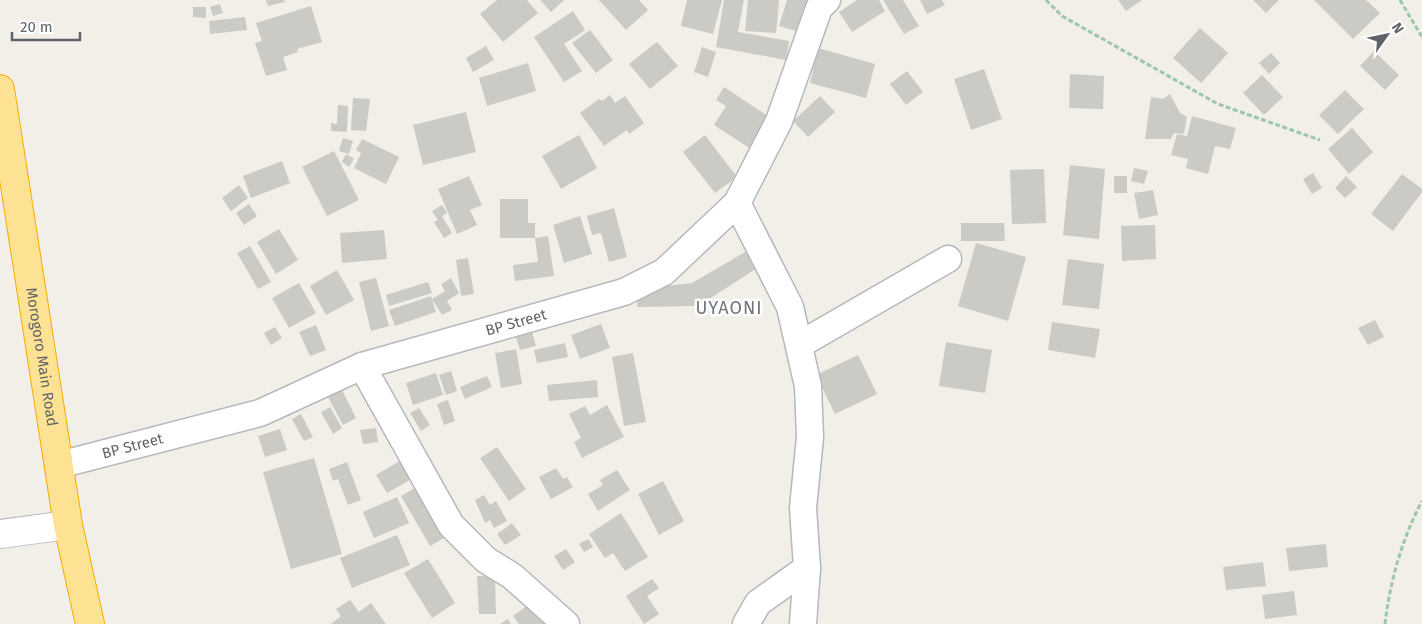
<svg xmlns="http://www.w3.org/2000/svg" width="1422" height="624" font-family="'Fira Sans',sans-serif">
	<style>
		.building { fill: #cccac5 }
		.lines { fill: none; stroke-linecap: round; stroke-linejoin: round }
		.street-casing { stroke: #b5b8bc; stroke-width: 29 }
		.secondary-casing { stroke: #b6babf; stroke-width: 30 }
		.highway-casing { stroke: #f9ab00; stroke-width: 30 }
		.path { stroke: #9cc7a9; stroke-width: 3; stroke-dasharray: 5 2.5; stroke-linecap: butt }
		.street { stroke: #fff; stroke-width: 26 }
		.secondary { stroke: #fff; stroke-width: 28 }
		.highway { stroke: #fde293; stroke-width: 28 }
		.labels { text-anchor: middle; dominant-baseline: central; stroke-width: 5; stroke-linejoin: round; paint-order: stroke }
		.street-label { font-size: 15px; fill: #5f6368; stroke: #fff }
		.quarter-label { font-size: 18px; letter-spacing: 1px; fill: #70757a; stroke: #fff }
	</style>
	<rect width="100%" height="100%" fill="#f1efe8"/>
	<path class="building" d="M266,0H284L285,2L268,6Z
		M497,0H527L538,13L503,42L480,14Z
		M540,0H564L551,12Z
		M599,0H639L648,10L626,30Z
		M687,0H722L713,34L681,26Z
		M724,0H744L738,32L789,41L786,60L716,47Z
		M748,0H779L776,33L745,31Z
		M787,0H808L799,32L779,26Z
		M857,0H879L885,11L852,32L839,12Z
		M883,0H903L919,26L904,34Z
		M920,0H942L945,5L927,14Z
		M1118,0H1142L1126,11Z
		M1253,0H1279L1266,13Z
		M1314,0H1366L1380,13L1353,39Z
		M220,4L223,13L213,16L210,7Z
		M311,6L322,42L297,49L298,52L283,57L287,70L266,76L255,43L262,41L256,23Z
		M193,7H206V18L193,17Z
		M573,11L585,30L564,44L582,71L564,82L534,37Z
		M245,17L247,30L210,34L209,21Z
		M1200,28L1228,53L1201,83L1173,58Z
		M590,30L613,60L596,73L572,43Z
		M657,42L678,66L650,89L629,64Z
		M486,46L494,60L473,72L466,58Z
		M702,47L716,52L708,77L694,72Z
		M818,48L875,64L866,98L810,83Z
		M1374,51L1399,75L1385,90L1360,66Z
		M1271,53L1280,63L1269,74L1259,63Z
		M528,63L536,91L487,106L479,78Z
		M984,69L1002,119L971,130L954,79Z
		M907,71L923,92L906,105L890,84Z
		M1070,74L1104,76L1103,109L1069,108Z
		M1262,75L1283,97L1264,115L1243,93Z
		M724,87L771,118L751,149L714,125L726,106L716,100Z
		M1345,90L1364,109L1338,134L1319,115Z
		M1170,94L1180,113L1187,117L1184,134L1174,133L1171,139H1145L1151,97L1163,99Z
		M610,95L615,103L625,96L644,123L629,134L627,130L604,146L580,113L599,99L602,101Z
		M820,96L835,112L808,137L793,121Z
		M353,98L370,99L366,131L351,130Z
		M338,105L348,106L347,132L331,131V123L337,124Z
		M466,112L476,152L423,165L413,125Z
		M1192,116L1236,128L1230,149L1215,146L1208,174L1186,168L1188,159L1171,155L1177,134L1187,136Z
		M1352,128L1373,152L1349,174L1328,149Z
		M579,135L597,168L561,189L542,156Z
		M705,135L737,177L715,193L683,152Z
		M343,138L353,141L349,154L339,151Z
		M362,139L399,157L386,184L354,168L361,153L356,150Z
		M334,151L359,200L327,216L302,167Z
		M346,154L354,159L349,167L342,162Z
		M282,161L290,183L251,198L243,176Z
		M1070,165L1105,169L1099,239L1063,235Z
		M1134,168L1148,171L1144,184L1131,181Z
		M1044,169L1046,223L1012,224L1010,170Z
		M1313,173L1322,188L1312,194L1303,179Z
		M1402,174L1422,189V192L1393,231L1371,214Z
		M469,176L482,205L470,210L477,225L457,234L438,189Z
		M1114,176H1127V193H1114Z
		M1346,176L1357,187L1345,198L1335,188Z
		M239,185L248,198L231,211L222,198Z
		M1153,190L1158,215L1139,219L1134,193Z
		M500,199H528V223H535V238H500Z
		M249,204L257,216L244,225L236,213Z
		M442,205L447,213L442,216L452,233L444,238L434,222L438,220L432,211Z
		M614,208L627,257L609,262L601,233L592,235L587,216Z
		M580,216L592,254L564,263L553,225Z
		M961,223H1004L1005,241H961Z
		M1155,225L1156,259L1122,261L1121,226Z
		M279,229L298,260L276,274L257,242Z
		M384,230L387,259L342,263L340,233Z
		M548,236L554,276L515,281L513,265L538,262L535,238Z
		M976,243L1026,257L1008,321L958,306Z
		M250,246L271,282L258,289L237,253Z
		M752,248L765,263L698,306L637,307L639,289L692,283Z
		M468,258L474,294L461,296L456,260Z
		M1068,259L1104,264L1099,309L1062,305Z
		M337,270L354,300L326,315L310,286Z
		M376,278L389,326L371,331L359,282Z
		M451,278L459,293L447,301L452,310L442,315L432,299L445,291L441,284Z
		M428,282L432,293L389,306L386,295Z
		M299,283L316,313L289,328L272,298Z
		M431,296L436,312L395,326L389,310Z
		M1375,320L1384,337L1368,345L1358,328Z
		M1052,322L1100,329L1095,358L1048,350Z
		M601,324L610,348L580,359L571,335Z
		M316,325L326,350L310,356L299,332Z
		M275,327L282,338L271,345L264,333Z
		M532,332L536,346L520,350L516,337Z
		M946,342L992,350L985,393L939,386Z
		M565,343L568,357L537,363L534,350Z
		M516,349L522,384L501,388L495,353Z
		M633,353L646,422L624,426L612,357Z
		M858,355L877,394L835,414L816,375Z
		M451,371L457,391L446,395L439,375Z
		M436,373L443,395L413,405L406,383Z
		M487,376L492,387L465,399L460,387Z
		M597,380L598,397L549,401L547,385Z
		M342,390L356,418L343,425L328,397Z
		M448,400L455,421L444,425L437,404Z
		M607,405L624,437L582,458L574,442L581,438L569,414L585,406L590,415Z
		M330,407L342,428L333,434L321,412Z
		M419,408L430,425L421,431L410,413Z
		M301,414L313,437L304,441L292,419Z
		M376,428L378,442L363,444L360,430Z
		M280,429L287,450L265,457L258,436Z
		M497,447L526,489L509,501L480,458Z
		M314,458L342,554L291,569L263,472Z
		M405,458L415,477L387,493L376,475Z
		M347,462L361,500L348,505L338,479L333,481L329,469Z
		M556,468L563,479L567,477L573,487L551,499L539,477Z
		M617,470L630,490L598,511L588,494L603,485L600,480Z
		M663,481L684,521L659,535L638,494Z
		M422,484L451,534L430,546L401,496Z
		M484,495L490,505L496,501L507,521L494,528L490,520L485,523L475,500Z
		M397,497L409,523L374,538L363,512Z
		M621,513L648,557L625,571L613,553L605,558L589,534Z
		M512,523L521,535L505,545L497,534Z
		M397,535L410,565L352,588L340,558Z
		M588,539L593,547L584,552L579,544Z
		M1326,544L1328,567L1289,571L1286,548Z
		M566,549L575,562L563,570L554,556Z
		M428,559L455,603L432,618L404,573Z
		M1263,562L1266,586L1226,590L1223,567Z
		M477,576H495L496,614H479Z
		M652,579L659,588L647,596L659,614L644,624L626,596Z
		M1294,591L1297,615L1265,619L1262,595Z
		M350,600L359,612L371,603L386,624H331L341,616L336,609Z
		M532,602L548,624H519L513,616Z
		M508,619L511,624H500Z"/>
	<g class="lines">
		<g class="street-casing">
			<g id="street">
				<path d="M737,203L790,307L808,386L810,437L803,508L807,568L803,624"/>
				<path d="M799,345L948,259"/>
				<path d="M362,366L451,525L486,560L512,576L566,624"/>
				<path id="s1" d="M59,465L260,413L362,366L624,292L664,272L737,203L779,121L819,8L827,0"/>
				<path d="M746,624L758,603L807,568"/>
			</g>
		</g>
		<g class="secondary-casing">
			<path id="secondary" d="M0,534L68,525"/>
		</g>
		<g class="highway-casing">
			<g id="highway">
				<path id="s2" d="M0,89L68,525L90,624"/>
			</g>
		</g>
		<path class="path" d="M1046,0L1062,16L1218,104L1320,140
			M1400,0L1422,37
			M1385,624C1390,581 1402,539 1422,501"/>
		<use href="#street" class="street"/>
		<use href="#secondary" class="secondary"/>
		<use href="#highway" class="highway"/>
	</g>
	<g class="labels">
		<g class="street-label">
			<text stroke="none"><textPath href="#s1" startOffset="480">BP Street</textPath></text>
			<text stroke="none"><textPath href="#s2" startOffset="271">Morogoro Main Road</textPath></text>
			<text stroke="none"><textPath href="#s1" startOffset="76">BP Street</textPath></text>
		</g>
		<g class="quarter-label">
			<text x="729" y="308">UYAONI</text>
		</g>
	</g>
	<g transform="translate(1387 35) rotate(57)" stroke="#ffffff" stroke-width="4" paint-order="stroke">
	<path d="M0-4L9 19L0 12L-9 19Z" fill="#5f6368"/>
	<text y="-8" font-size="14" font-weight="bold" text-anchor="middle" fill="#5f6368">N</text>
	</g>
	<path d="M12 32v8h68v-8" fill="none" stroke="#5f6368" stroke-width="2.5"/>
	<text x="20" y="32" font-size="15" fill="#5f6368" stroke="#ffffff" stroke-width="4" paint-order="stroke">20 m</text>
</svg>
